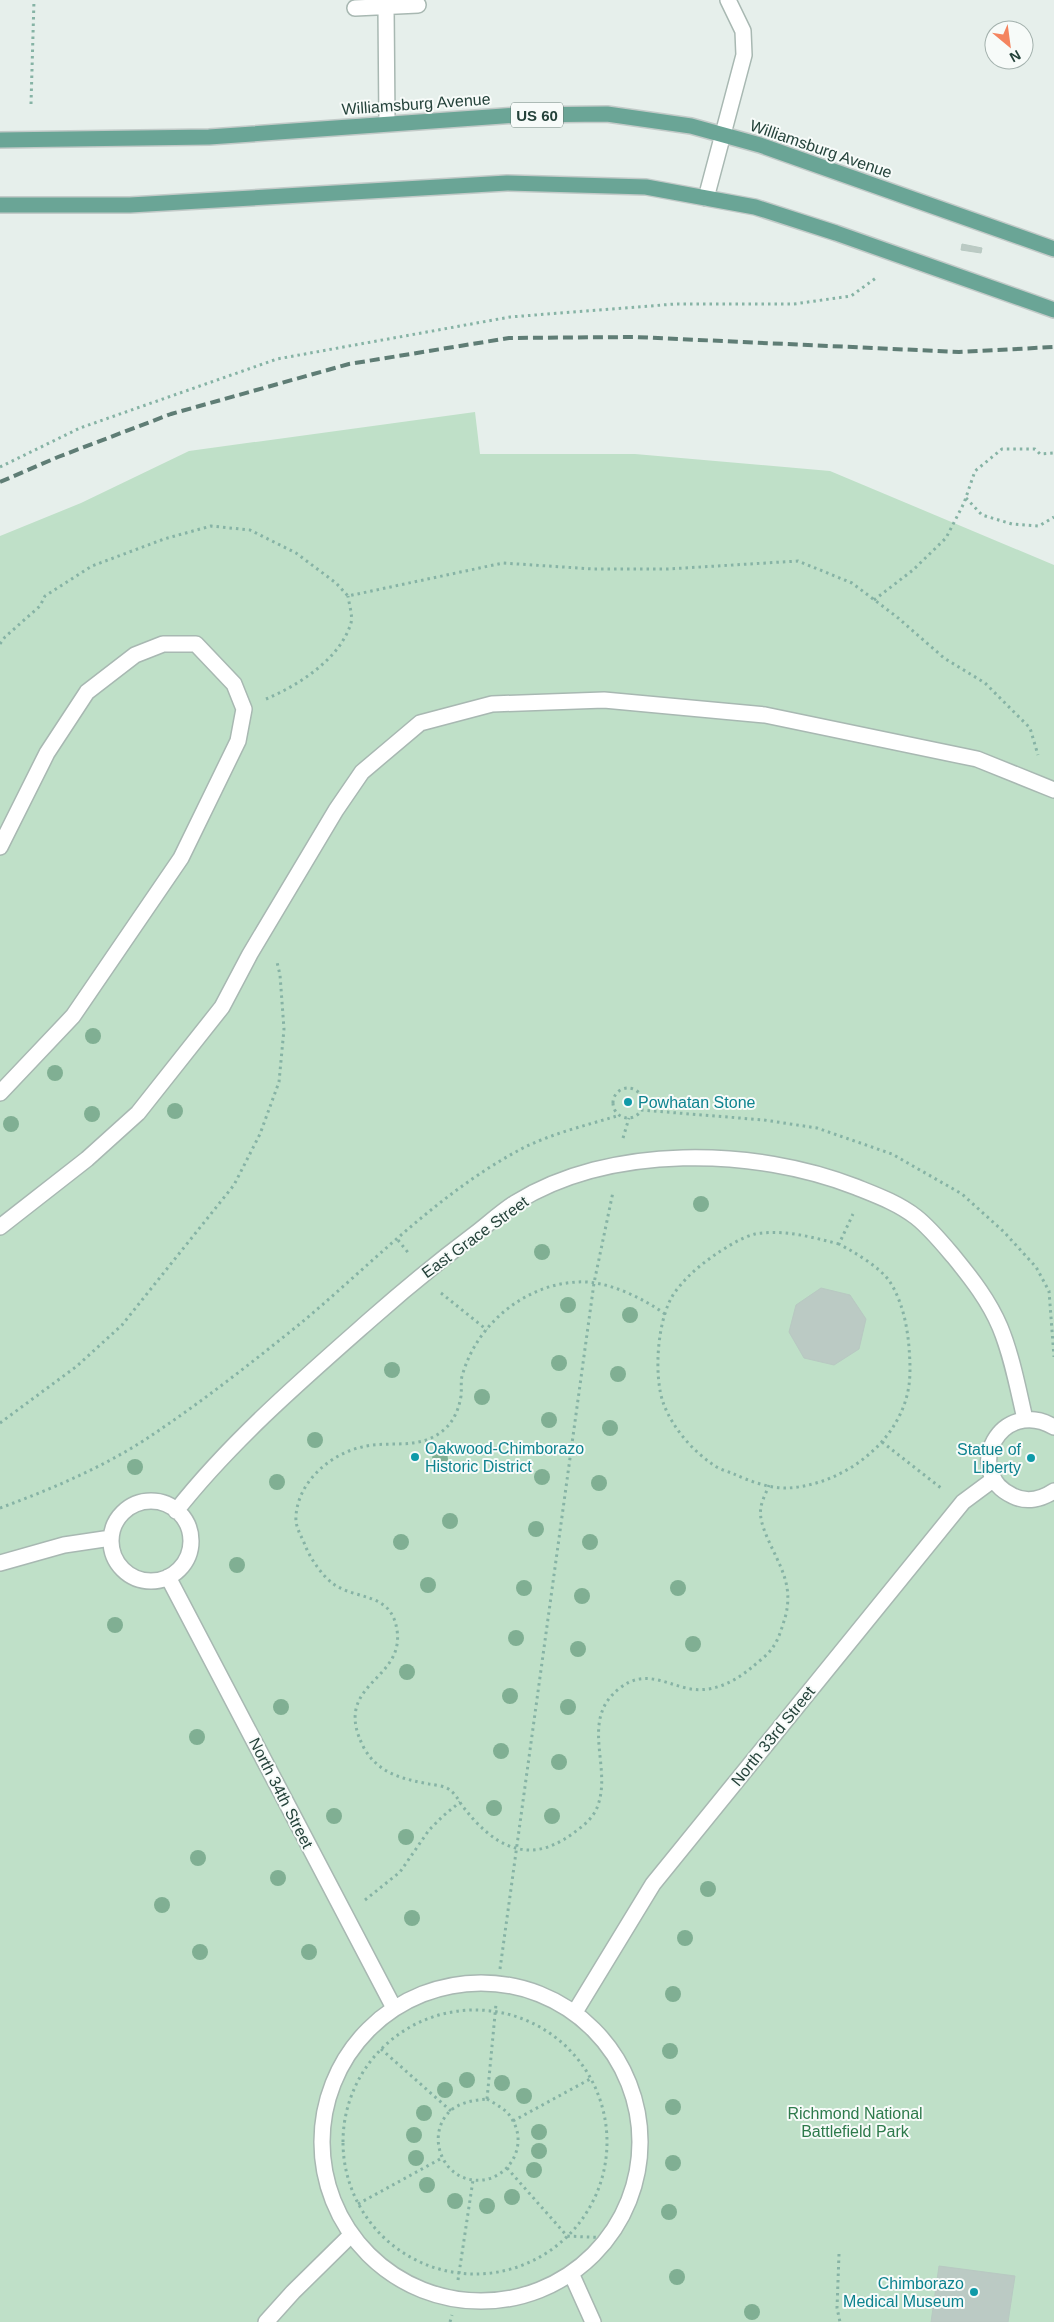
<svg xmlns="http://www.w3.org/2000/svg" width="1054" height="2322" font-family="Helvetica,sans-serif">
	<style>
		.green { fill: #bfe0c8 }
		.building { fill: #bbcac4; stroke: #b8c9c2 }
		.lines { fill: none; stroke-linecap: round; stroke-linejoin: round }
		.minor-casing { stroke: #a8b8b2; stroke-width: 18 }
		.major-casing { stroke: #c2cac8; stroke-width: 18 }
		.path { stroke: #86b3a5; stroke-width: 3; stroke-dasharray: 2.5 4; stroke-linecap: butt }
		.minor { stroke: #fff; stroke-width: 15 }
		.major { stroke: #6aa596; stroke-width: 15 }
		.rail { stroke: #5f7d75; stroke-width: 4; stroke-dasharray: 10 5; stroke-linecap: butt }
		.tree { fill: #80af93 }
		.culture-dot { fill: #0f9aa8; stroke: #f7fbf9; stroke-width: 2 }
		.labels { text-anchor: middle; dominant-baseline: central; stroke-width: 4; stroke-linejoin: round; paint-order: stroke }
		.shield { fill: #f7fbf9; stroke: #637a73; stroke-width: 1 }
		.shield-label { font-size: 15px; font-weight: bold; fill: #24423a }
		.street-label { font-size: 16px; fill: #24423a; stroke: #f7fbf9 }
		.culture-label { font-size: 16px; fill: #0d838f; stroke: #f7fbf9; text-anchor: start }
		.park-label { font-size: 16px; fill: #2d7a4b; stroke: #f7fbf9 }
	</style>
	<rect width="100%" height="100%" fill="#e6efeb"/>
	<path class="green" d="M475,412L480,454H635L830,471L1054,565V2322H0V536L81,503L189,451Z"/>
	<path class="building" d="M962,244L982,248L981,253L961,250Z
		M821,1288L850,1295L866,1319L859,1349L834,1365L804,1358L789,1332L796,1305Z
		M939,2266L1015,2276L1008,2322H931Z"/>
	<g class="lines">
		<g class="minor-casing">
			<path id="minor" d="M386,7L387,123
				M355,8L418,5
				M706,198L744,55L743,31L728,0
				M0,847L47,753L87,692L135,655L163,644H196L234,684L244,709L238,741L181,858L73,1016L0,1093
				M0,1227L87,1159L138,1113L222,1007L250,954L336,810L362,772L420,723L492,704L604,700L765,715L977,759L1054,790
				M1054,1427C1001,1396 961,1472 1013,1496C1027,1503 1042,1499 1054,1491
				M111 1541a40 40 0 1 1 80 0a40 40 0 1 1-80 0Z
				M176,1511C231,1441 304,1378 371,1319C405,1289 439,1261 475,1234C488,1224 501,1212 515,1203C610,1144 754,1147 856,1187C876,1195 898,1203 916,1217C930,1228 943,1244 954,1257C972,1279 989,1301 1000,1327C1012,1356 1018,1389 1025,1419
				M0,1563L64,1545L111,1538
				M168,1577L394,2008
				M322 2142a159 159 0 1 1 318 0a159 159 0 1 1-318 0Z
				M575,2012L653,1884L963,1502L994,1479
				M571,2273L593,2322
				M266,2322L293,2292L351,2235"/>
		</g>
		<g class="major-casing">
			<path id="major" d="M0,140L209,137L518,115L607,114L691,126L760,145L1054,249
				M0,205H130L507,183L646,187L755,207L836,233L1054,310"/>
		</g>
		<path class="path" d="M31,104L34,0
			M0,467L80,428L277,359L510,317L675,304H794L851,296L876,278
			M966,498L982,515L1012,524L1039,526L1054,517
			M874,600L913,570L946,538L964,503L975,471L1002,449H1035L1040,454L1054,453
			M0,644L5,637L40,606L45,596L92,566L164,539L211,526L250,530L296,553L336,583L348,596L503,563L593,569H668L798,561L852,583L897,617L944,658L985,683L1030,728L1038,755
			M266,699C299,685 340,659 351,623C353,616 349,604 348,596
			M613 1103a15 15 0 1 1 30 0a15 15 0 1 1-30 0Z
			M641,1110L764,1120L817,1128L892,1154L962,1194L1004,1232L1036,1267L1049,1291L1054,1357
			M623,1138L629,1118
			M398,1240L410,1255
			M839,1244C811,1237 784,1229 755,1234C742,1237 727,1247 716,1254C700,1265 686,1277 675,1292C657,1317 653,1377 664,1405C673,1428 692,1450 712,1464C718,1469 727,1471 734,1474C749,1481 771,1489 788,1488C841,1485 897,1445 908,1391C911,1376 910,1361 909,1347C907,1324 902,1301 890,1282C880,1267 854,1252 839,1244L853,1214
			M441,1293L487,1330
			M665,1314C643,1298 606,1280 578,1282C526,1284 478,1323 463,1373C460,1380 462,1388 461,1396C458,1415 449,1430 431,1438C410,1448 384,1441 362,1447C330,1454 298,1482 296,1516C295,1527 301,1535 305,1545C310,1558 321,1574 332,1583C356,1601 391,1591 397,1630C405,1682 330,1683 364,1748C378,1773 402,1779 429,1784C436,1785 446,1786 451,1791C455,1794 458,1799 461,1804C490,1843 526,1868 572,1834C582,1827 594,1818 598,1805C612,1766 579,1719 620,1688C643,1670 662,1682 686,1688C710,1694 733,1683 751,1668C758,1662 768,1655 773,1647C779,1639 782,1627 785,1618C794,1585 780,1567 767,1537C763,1527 759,1517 761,1507C762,1500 767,1491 769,1485
			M0,1423L77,1366L122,1325L234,1185L260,1134L279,1082L284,1029L280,975L277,962
			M882,1442L941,1488
			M0,1508C49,1490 99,1469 143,1441C198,1405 250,1364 301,1323C373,1263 439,1192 523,1148C553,1133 588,1125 620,1115
			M365,1900L400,1872L429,1830L443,1816L460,1802
			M500,1969L594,1283L613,1192
			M343 2142a132 132 0 1 1 264 0a132 132 0 1 1-264 0Z
			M381,2049L451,2111
			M487,2099C497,2105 508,2110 513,2121C529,2149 505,2184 473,2180C440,2176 426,2133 451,2110C462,2102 474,2100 487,2099Z
			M487,2099L496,2004
			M513,2121L592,2078
			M507,2168L567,2236L609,2238
			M358,2204L442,2158
			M839,2254L837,2308L840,2322
			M458,2280L473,2180
			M450,2322L452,2315"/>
		<use href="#minor" class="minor"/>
		<use href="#major" class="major"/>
		<path class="rail" d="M0,482L58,457L171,414L349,364L509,338L635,337L959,352L1054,347"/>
	</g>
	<g class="tree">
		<circle cx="93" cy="1036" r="8"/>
		<circle cx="55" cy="1073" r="8"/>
		<circle cx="175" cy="1111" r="8"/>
		<circle cx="92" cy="1114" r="8"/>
		<circle cx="11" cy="1124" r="8"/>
		<circle cx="701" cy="1204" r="8"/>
		<circle cx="542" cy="1252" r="8"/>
		<circle cx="568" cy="1305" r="8"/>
		<circle cx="630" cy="1315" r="8"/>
		<circle cx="559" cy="1363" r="8"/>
		<circle cx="392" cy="1370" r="8"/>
		<circle cx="618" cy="1374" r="8"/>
		<circle cx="482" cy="1397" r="8"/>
		<circle cx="549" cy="1420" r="8"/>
		<circle cx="610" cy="1428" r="8"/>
		<circle cx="315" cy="1440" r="8"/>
		<circle cx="440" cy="1459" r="8"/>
		<circle cx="135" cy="1467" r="8"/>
		<circle cx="542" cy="1477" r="8"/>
		<circle cx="277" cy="1482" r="8"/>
		<circle cx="599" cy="1483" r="8"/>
		<circle cx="450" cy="1521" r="8"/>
		<circle cx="536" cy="1529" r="8"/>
		<circle cx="401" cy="1542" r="8"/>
		<circle cx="590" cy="1542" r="8"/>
		<circle cx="237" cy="1565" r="8"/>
		<circle cx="428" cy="1585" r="8"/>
		<circle cx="524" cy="1588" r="8"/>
		<circle cx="678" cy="1588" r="8"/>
		<circle cx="582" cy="1596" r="8"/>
		<circle cx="115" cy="1625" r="8"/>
		<circle cx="516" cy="1638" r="8"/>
		<circle cx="693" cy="1644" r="8"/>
		<circle cx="578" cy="1649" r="8"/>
		<circle cx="407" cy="1672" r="8"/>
		<circle cx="510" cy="1696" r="8"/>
		<circle cx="281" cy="1707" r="8"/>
		<circle cx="568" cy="1707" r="8"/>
		<circle cx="197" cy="1737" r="8"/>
		<circle cx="501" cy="1751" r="8"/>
		<circle cx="559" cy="1762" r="8"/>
		<circle cx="494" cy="1808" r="8"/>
		<circle cx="334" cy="1816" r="8"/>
		<circle cx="552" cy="1816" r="8"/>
		<circle cx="406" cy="1837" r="8"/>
		<circle cx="198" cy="1858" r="8"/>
		<circle cx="278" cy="1878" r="8"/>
		<circle cx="708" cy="1889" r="8"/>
		<circle cx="162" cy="1905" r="8"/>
		<circle cx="412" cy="1918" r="8"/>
		<circle cx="685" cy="1938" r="8"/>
		<circle cx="200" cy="1952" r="8"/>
		<circle cx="309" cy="1952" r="8"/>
		<circle cx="673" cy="1994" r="8"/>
		<circle cx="670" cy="2051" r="8"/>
		<circle cx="467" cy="2080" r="8"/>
		<circle cx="502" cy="2083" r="8"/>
		<circle cx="445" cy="2090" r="8"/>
		<circle cx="524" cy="2096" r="8"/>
		<circle cx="673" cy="2107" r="8"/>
		<circle cx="424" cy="2113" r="8"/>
		<circle cx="539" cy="2132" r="8"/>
		<circle cx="414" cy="2135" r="8"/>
		<circle cx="539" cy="2151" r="8"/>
		<circle cx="416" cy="2158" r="8"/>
		<circle cx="673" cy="2163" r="8"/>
		<circle cx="534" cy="2170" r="8"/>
		<circle cx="427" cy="2185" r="8"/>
		<circle cx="512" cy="2197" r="8"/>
		<circle cx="455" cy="2201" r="8"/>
		<circle cx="487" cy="2206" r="8"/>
		<circle cx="669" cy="2212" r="8"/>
		<circle cx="677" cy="2277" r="8"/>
		<circle cx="752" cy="2312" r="8"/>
	</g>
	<g class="culture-dot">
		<circle cx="628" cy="1102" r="5"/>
		<circle cx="415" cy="1457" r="5"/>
		<circle cx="1031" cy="1458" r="5"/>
		<circle cx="974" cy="2292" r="5"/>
	</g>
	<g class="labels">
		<rect class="shield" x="511" y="102.5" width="52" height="25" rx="4"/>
		<g class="shield-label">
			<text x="537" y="115">US 60</text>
		</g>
		<g class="street-label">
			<text transform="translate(416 104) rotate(-4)">Williamsburg Avenue</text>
			<text transform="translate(821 149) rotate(19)">Williamsburg Avenue</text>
			<text transform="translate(475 1237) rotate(-36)">East Grace Street</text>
			<text transform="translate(773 1736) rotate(-51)">North 33rd Street</text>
			<text transform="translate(281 1793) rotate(63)">North 34th Street</text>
		</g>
		<g class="culture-label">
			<text x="638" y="1102">Powhatan Stone</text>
			<text x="425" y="1448">Oakwood-Chimborazo<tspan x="425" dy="18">Historic District</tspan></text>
			<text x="1021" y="1449" text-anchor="end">Statue of<tspan x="1021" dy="18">Liberty</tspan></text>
			<text x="964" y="2283" text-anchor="end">Chimborazo<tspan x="964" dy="18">Medical Museum</tspan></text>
		</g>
		<g class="park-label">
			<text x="855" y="2113">Richmond National<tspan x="855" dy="18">Battlefield Park</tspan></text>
		</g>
	</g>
	<g transform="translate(1009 45) rotate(151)"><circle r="24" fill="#f7fbf9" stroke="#a3b1ad"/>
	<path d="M0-4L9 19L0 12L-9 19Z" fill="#f4845f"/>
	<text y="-8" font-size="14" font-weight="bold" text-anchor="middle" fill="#24423a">N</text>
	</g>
</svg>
